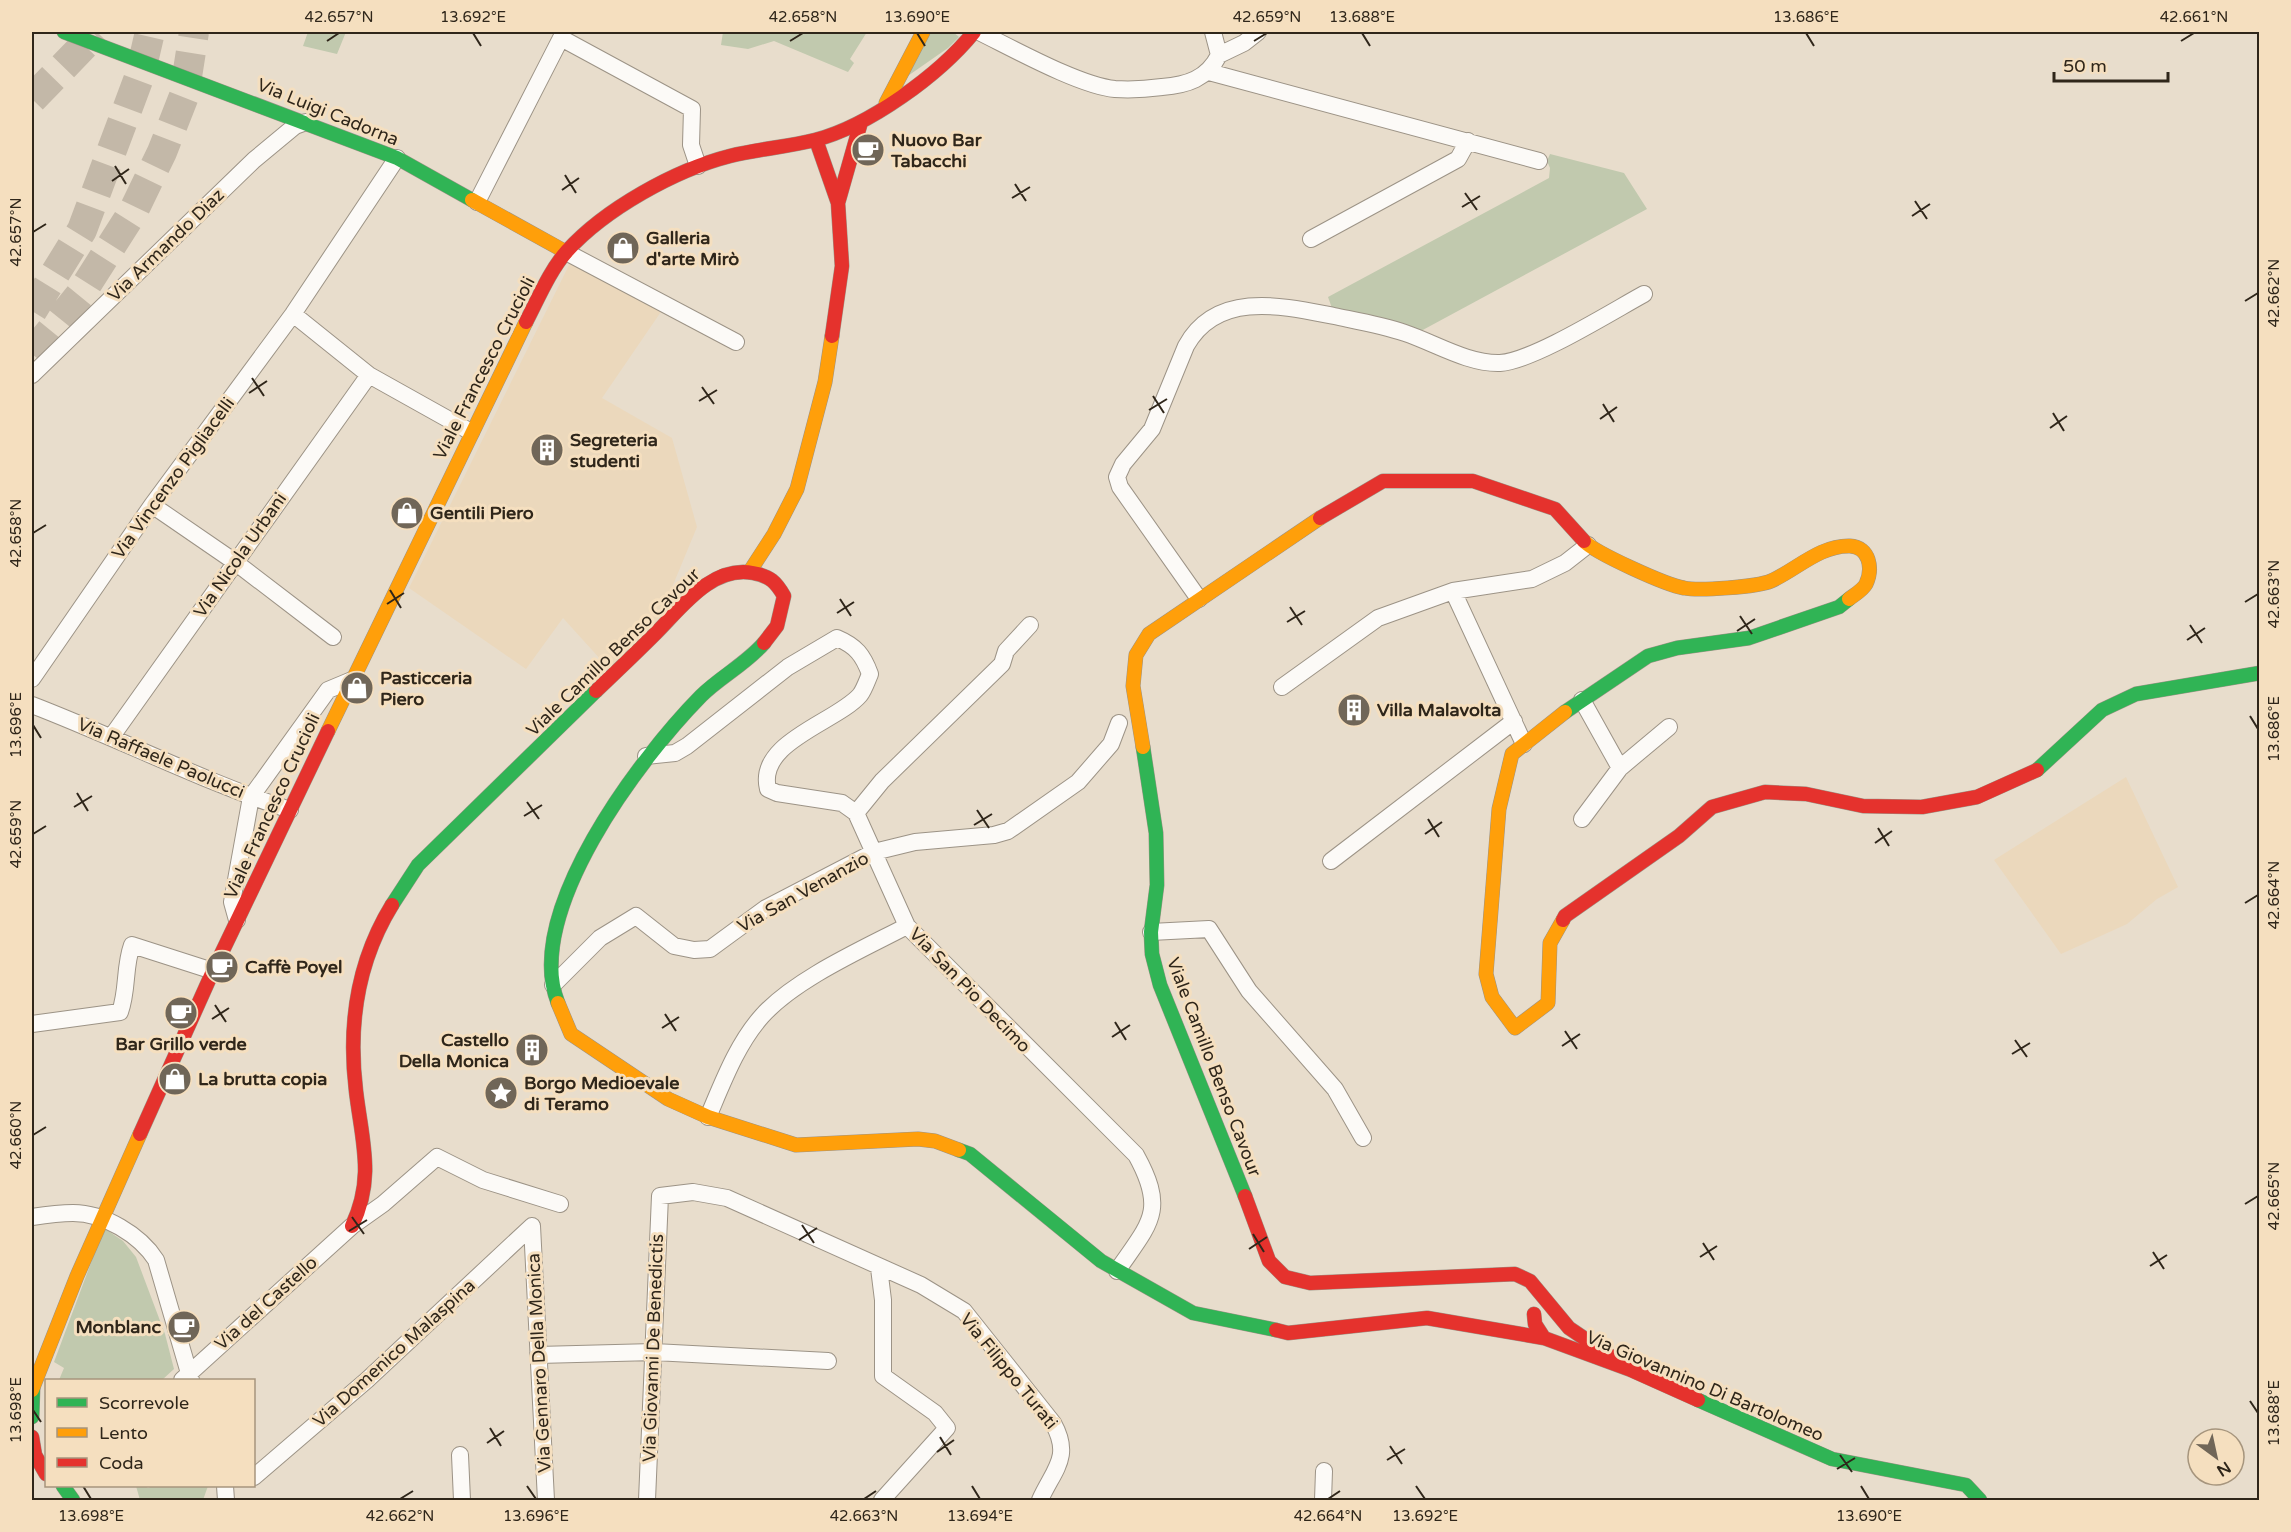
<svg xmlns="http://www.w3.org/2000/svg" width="2291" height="1532" font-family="'Varela Round',sans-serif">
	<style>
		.built { fill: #ebd8bc }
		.green { fill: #c1c9ae }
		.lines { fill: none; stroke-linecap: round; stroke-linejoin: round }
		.highway-tunnel { stroke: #c3b8a8; stroke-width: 30; stroke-dasharray: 30 15; stroke-linecap: butt }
		.street-casing { stroke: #9c9386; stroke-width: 18 }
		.fast-casing { stroke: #9c9386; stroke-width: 15 }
		.slow-casing { stroke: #9c9386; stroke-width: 15 }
		.jam-casing { stroke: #9c9386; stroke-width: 15 }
		.street { stroke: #fcfaf7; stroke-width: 16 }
		.fast { stroke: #30b455; stroke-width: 14 }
		.slow { stroke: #ff9f0a; stroke-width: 14 }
		.jam { stroke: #e5322d; stroke-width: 14 }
		.ticks { fill: none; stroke: #2f261a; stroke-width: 2 }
		.labels { text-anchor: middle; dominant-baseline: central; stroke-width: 6; stroke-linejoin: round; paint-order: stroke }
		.street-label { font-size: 18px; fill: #2f261a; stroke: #f5dfbf }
		.poi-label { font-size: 18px; font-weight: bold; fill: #2f261a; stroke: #f5dfbf; text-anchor: start }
		.neatline { fill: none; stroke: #2f261a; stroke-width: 2 }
		.ticks-label { font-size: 15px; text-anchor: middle; fill: #2f261a }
	</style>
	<rect width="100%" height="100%" fill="#e8ddcc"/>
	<path class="built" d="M574,255L667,303L602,398L672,438L697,527L656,626L612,672L563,618L526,669L409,588Z
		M2126,777L2178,887L2157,899L2127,924L2061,954L1994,860Z"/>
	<path class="green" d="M308,32H346L337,54L303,46Z
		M723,32H867L850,59L854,63L848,72L774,41L748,49L721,45Z
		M931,32H953L959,37L948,48L902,80Z
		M1550,154L1624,173L1647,209L1419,332L1333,311L1328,297L1549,178L1550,168L1547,161Z
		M104,1228L123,1241L136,1257L165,1334L174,1369L162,1380H59L64,1368L54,1362Z
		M136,1486H145L148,1488L153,1486H208L203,1500H140Z"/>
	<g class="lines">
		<path class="highway-tunnel" d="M32,99L97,32
			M32,311L82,230L140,75L150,32
			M32,354L80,295L134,210L162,152L184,96L194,32"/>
		<g class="street-casing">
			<path id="street" d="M979,32C1012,48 1080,86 1115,89C1131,90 1147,89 1162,87C1187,85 1207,79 1219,55L1213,32
				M1219,55L1244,43L1258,32
				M1209,72L1539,161
				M477,202L561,38L692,109L691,145L698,166
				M1311,239L1458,159L1468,141
				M566,252L736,342
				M293,314L369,375L471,432
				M32,375L254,160L295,126L306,122
				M152,505L235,562L333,637
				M1453,591L1524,744
				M1199,599L1120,487L1117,477L1123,464L1152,429L1186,346C1217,290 1283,306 1334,316C1358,321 1382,325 1405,333C1435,343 1468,364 1500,363C1533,361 1611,312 1644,294
				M1030,625L1006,651L1002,664L882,781L856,813L907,926L1136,1155C1167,1211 1150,1223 1117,1271
				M32,679L152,505L293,314L397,158
				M1282,687L1378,618L1453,591L1532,579L1565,563L1588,545
				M1582,700L1620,768
				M32,705C118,738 202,781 290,810
				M112,736L369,375
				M646,756L675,753L687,746L788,667L837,638C856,646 863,655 870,674C867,681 864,690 860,695C837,722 756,742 768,789L777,793L842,803L856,813
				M1582,819L1620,768L1669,727
				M1331,861L1514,721
				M237,920L232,902L251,797L328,690L352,680
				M1151,932L1209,929L1249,991L1335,1089L1363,1138
				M553,985L600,938L636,916L674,946L694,950L710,949L766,908L874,852L915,842L994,835L1008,831L1078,782L1111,744L1119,723
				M32,1024L120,1012C128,990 124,967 132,945L213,971
				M708,1117C723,1082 737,1044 762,1016C795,979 863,949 907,926
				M32,1217C45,1215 60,1213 73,1213C104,1213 140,1235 156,1260L191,1380
				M532,1226L546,1500
				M879,1268L883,1300V1376L935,1413L947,1428L882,1500
				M538,1355L654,1352L828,1361
				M182,1380L352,1226L383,1204L437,1157L483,1180L560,1204
				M460,1455L462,1500
				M254,1477L367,1380L532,1226
				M225,1486L226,1500
				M647,1500L660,1196L693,1192L727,1198L921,1285L964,1311L1053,1423C1072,1457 1054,1469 1040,1500
				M1323,1500L1324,1471"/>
		</g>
		<g class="fast-casing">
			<path id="fast" d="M64,32L397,158L472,200
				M1565,712L1648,656L1677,648L1749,638L1839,607L1849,599
				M1143,747L1156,833L1157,885L1151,932L1152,954L1160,985L1245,1196
				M2037,770L2102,710L2136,694L2260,673
				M392,905L418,865L596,691
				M558,1003C522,913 640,758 701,696C720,677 746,664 764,643
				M959,1150L970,1154L1101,1261L1193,1313L1276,1330
				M1698,1400L1832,1459L1966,1485L1980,1500
				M32,1417L33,1387
				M63,1486L73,1500"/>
		</g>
		<g class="slow-casing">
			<path id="slow" d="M886,103L923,32
				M472,200L566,252
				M1584,541C1595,553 1666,585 1684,588C1699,591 1757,587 1771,581C1796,570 1820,545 1850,546C1870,547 1873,569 1866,584C1863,590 1854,595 1849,599
				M750,571L774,534L797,489L825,382L832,336
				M328,731L526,322
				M1143,747L1133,686L1136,655L1149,634L1320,518
				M1563,920L1550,943L1548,1003L1515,1028L1492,997L1486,974L1499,809L1512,754L1565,712
				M558,1003L571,1034L668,1099L708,1117L796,1145L918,1139L935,1141L959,1150
				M32,1390L77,1276L140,1134"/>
		</g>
		<g class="jam-casing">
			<path id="jam" d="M816,140L838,203
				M526,322C538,299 550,270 567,251C605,209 675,170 730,156C758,149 787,147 815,140C869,126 939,75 974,32
				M832,336L842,266L838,203L861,122
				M1320,518L1383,481H1473L1555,509L1584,541
				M596,691C616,672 636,653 656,633C681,608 712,565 753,573C770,576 776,582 784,596L777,626L764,643
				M1563,920L1565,916L1679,836L1712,807L1765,792L1806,794L1863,806L1922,807L1977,797L2037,770
				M140,1134L213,971L328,731
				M1245,1196L1269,1261L1285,1277L1310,1283L1515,1274L1530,1281L1569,1328L1631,1370
				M352,1226C375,1177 362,1142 356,1091C348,1026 357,962 392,905
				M1534,1314L1535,1324L1544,1338
				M1276,1330L1288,1333L1427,1318L1544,1338L1631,1370L1698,1400
				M32,1437L35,1455L46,1474"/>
		</g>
		<use href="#street" class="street"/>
		<use href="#fast" class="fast"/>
		<use href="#slow" class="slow"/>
		<use href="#jam" class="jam"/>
	</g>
	<path class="ticks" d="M473,33L481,46M917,33L925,46M1362,33L1370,46M1806,33L1814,46M327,41L339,33M790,41L803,33M1254,41L1267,33M2181,41L2194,33M115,166L126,184M565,175L576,193M112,181L129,169M1015,184L1026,201M562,190L579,178M1465,193L1477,210M1012,198L1030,187M1915,201L1927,219M1462,207L1480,196M1912,216L1930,204M33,232L46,224M2245,301L2258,293M252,378L264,396M702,387L714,404M249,393L267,381M1153,396L1164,413M699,401L717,390M1603,404L1614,422M1149,410L1167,399M2053,413L2064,431M1600,419L1617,407M2050,428L2067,416M33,533L46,525M390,590L401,608M840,599L851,616M2245,602L2258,594M387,604L404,593M1290,607L1302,625M837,613L854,602M1740,616L1752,634M1287,622L1305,611M2190,625L2202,643M1737,631L1755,619M2187,640L2205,628M2250,716L2258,729M33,725L41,738M77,793L88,811M527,802L539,819M74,807L92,796M977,810L989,828M524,816L542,805M1428,819L1439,837M974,825L992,814M1878,828L1889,846M33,834L46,826M1425,834L1442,822M1875,843L1892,831M2245,903L2258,895M215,1005L226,1022M665,1014L676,1031M212,1019L229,1008M1115,1022L1126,1040M662,1028L679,1017M1565,1031L1577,1049M1112,1037L1130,1025M2015,1040L2027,1057M1562,1046L1580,1034M2012,1054L2030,1043M33,1135L46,1127M2245,1204L2258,1196M352,1217L364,1234M802,1225L814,1243M349,1231L367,1220M1253,1234L1264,1252M799,1240L817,1228M1703,1243L1714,1260M1249,1249L1267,1237M2153,1252L2164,1269M1700,1257L1717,1246M2150,1266L2167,1255M2250,1401L2258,1413M33,1410L41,1422M490,1428L501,1446M940,1437L951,1455M487,1443L504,1431M1390,1446L1402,1464M937,1452L954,1440M1840,1455L1852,1472M1387,1460L1405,1449M1837,1469L1855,1458M83,1486L91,1499M527,1486L536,1499M972,1486L980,1499M1416,1486L1425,1499M1861,1486L1869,1499M400,1499L413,1491M864,1499L876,1491M1328,1499L1340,1491"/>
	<defs>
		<g id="cafe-disc" transform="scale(1.725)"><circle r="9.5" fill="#706658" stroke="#f5dfbf"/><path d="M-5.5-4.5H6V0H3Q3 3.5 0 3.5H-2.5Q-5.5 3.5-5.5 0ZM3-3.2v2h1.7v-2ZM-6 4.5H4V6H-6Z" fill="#fff"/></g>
		<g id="shop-disc" transform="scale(1.725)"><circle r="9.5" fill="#706658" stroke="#f5dfbf"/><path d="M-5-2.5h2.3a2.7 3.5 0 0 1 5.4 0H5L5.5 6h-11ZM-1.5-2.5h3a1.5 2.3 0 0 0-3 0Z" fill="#fff"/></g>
		<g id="building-disc" transform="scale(1.725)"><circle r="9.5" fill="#706658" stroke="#f5dfbf"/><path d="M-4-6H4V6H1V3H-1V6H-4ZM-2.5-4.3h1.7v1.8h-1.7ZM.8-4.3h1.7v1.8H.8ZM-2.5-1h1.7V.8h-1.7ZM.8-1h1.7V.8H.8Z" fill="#fff"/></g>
		<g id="sight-disc" transform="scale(1.725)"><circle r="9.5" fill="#706658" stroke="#f5dfbf"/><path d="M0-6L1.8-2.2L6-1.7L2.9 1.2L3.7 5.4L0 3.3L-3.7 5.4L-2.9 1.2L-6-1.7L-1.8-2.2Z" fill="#fff"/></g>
	</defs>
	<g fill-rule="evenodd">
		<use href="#cafe-disc" x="868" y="150"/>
		<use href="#shop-disc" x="623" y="248"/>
		<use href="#building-disc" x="547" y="450"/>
		<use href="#shop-disc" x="407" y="513"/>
		<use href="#shop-disc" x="357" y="688"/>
		<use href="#building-disc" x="1354" y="710"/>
		<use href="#cafe-disc" x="222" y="967"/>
		<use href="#cafe-disc" x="181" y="1013"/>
		<use href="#building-disc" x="532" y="1050"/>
		<use href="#shop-disc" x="175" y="1079"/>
		<use href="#sight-disc" x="501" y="1093"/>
		<use href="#cafe-disc" x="184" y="1327"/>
	</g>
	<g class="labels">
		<g class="street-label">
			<text transform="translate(328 112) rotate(22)">Via Luigi Cadorna</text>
			<text transform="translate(166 245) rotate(-44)">Via Armando Diaz</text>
			<text transform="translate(484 368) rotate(-63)">Viale Francesco Crucioli</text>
			<text transform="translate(173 478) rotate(-54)">Via Vincenzo Pigliacelli</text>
			<text transform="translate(240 555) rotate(-55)">Via Nicola Urbani</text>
			<text transform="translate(613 652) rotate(-44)">Viale Camillo Benso Cavour</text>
			<text transform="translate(161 758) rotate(23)">Via Raffaele Paolucci</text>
			<text transform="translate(272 806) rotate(-65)">Viale Francesco Crucioli</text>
			<text transform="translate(803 892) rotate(-29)">Via San Venanzio</text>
			<text transform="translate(970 990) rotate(46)">Via San Pio Decimo</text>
			<text transform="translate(1214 1067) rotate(69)">Viale Camillo Benso Cavour</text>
			<text transform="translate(266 1303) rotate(-42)">Via del Castello</text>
			<text transform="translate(653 1348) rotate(-88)">Via Giovanni De Benedictis</text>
			<text transform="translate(394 1353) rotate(-42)">Via Domenico Malaspina</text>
			<text transform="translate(539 1363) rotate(-93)">Via Gennaro Della Monica</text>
			<text transform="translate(1009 1371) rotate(51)">Via Filippo Turati</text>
			<text transform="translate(1705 1386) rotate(23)">Via Giovannino Di Bartolomeo</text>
		</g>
		<g class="poi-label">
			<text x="891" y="140">Nuovo Bar<tspan x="891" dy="21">Tabacchi</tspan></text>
			<text x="646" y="238">Galleria<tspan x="646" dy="21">d'arte Mirò</tspan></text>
			<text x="570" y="440">Segreteria<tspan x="570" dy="21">studenti</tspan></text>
			<text x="430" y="513">Gentili Piero</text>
			<text x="380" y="678">Pasticceria<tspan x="380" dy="21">Piero</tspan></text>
			<text x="1377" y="710">Villa Malavolta</text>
			<text x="245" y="967">Caffè Poyel</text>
			<text x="509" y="1040" text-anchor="end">Castello<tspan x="509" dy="21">Della Monica</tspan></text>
			<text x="181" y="1044" text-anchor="middle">Bar Grillo verde</text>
			<text x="198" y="1079">La brutta copia</text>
			<text x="524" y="1083">Borgo Medioevale<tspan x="524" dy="21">di Teramo</tspan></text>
			<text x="161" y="1327" text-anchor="end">Monblanc</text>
		</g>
	</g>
	<rect width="2291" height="1532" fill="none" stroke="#f5dfbf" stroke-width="66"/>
	<rect x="45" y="1379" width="210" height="108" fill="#f5dfbf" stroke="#a6957d" stroke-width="1.5"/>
	<rect x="57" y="1398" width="30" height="9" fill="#30b455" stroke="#a6957d" stroke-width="1.5"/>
	<text x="99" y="1409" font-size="18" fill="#2f261a">Scorrevole</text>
	<rect x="57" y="1428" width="30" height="9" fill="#ff9f0a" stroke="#a6957d" stroke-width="1.5"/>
	<text x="99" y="1439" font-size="18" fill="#2f261a">Lento</text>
	<rect x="57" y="1458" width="30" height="9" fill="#e5322d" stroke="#a6957d" stroke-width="1.5"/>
	<text x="99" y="1469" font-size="18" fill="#2f261a">Coda</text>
	<g transform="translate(2216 1457) rotate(147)"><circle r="28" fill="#f5dfbf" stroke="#a6957d" stroke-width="1.5"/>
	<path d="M0-4.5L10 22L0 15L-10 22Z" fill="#706658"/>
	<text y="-9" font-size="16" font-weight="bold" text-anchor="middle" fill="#2f261a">N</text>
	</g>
	<path d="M2054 72v9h114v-9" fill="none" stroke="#2f261a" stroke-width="3"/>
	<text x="2063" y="72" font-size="18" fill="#2f261a" stroke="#f5dfbf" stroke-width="4.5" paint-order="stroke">50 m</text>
	<rect x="33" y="33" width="2225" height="1466" class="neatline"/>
	<g class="ticks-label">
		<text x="339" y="22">42.657°N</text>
		<text x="473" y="22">13.692°E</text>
		<text x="803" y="22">42.658°N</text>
		<text x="917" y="22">13.690°E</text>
		<text x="1267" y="22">42.659°N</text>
		<text x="1362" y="22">13.688°E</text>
		<text x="1806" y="22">13.686°E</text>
		<text x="2194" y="22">42.661°N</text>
		<text transform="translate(16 232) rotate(-90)" y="5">42.657°N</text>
		<text transform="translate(2274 293) rotate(-90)" y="5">42.662°N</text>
		<text transform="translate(16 533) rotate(-90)" y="5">42.658°N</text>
		<text transform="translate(2274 594) rotate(-90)" y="5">42.663°N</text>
		<text transform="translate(16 725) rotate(-90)" y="5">13.696°E</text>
		<text transform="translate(2274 729) rotate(-90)" y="5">13.686°E</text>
		<text transform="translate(16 834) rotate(-90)" y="5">42.659°N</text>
		<text transform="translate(2274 895) rotate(-90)" y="5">42.664°N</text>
		<text transform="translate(16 1135) rotate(-90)" y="5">42.660°N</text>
		<text transform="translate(2274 1196) rotate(-90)" y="5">42.665°N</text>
		<text transform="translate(16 1410) rotate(-90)" y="5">13.698°E</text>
		<text transform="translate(2274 1413) rotate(-90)" y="5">13.688°E</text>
		<text x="91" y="1521">13.698°E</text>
		<text x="400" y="1521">42.662°N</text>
		<text x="536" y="1521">13.696°E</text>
		<text x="864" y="1521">42.663°N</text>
		<text x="980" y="1521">13.694°E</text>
		<text x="1328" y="1521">42.664°N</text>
		<text x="1425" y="1521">13.692°E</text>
		<text x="1869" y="1521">13.690°E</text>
	</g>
</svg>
